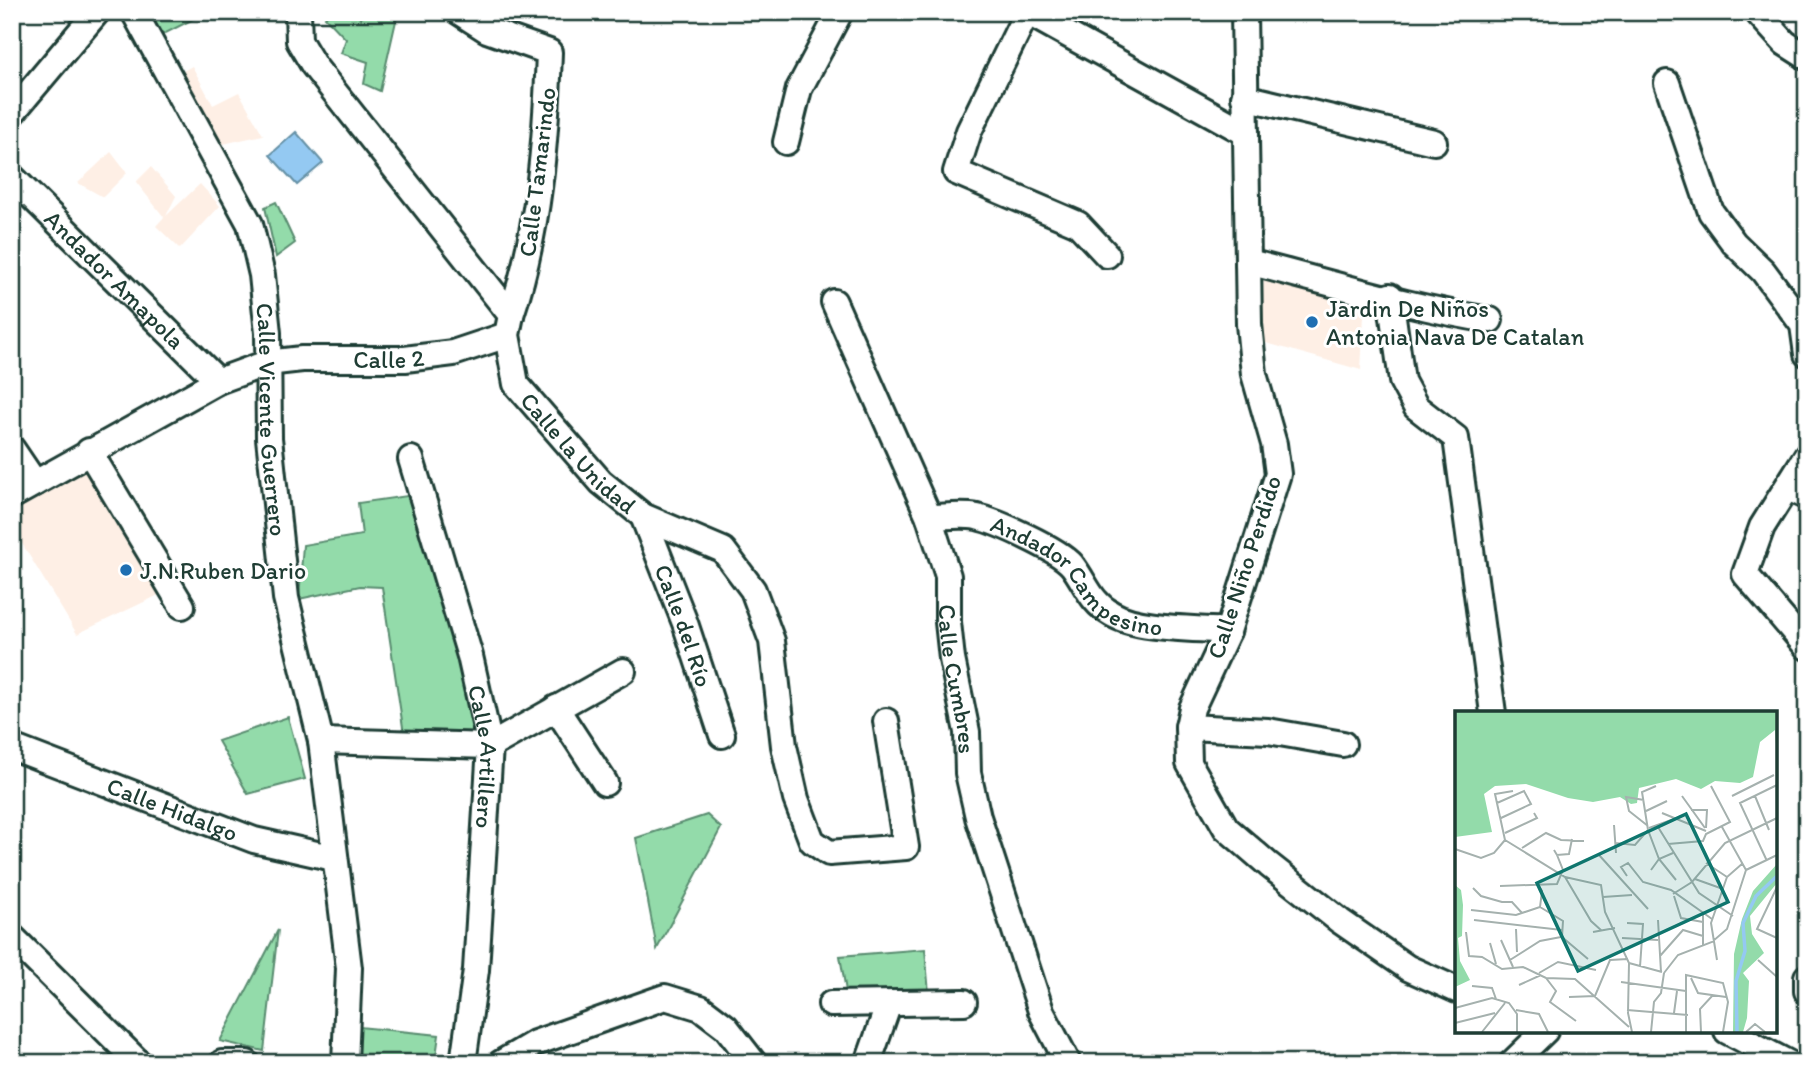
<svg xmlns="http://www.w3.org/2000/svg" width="1819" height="1075" font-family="Itim,sans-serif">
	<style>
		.built { fill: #feefe5 }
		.green { fill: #93dbaa; stroke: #598c6f; stroke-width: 2 }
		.water { fill: #94c9f2; stroke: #6591a6; stroke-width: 2 }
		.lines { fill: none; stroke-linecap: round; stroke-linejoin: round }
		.minor-casing { stroke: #1f3d34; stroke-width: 30 }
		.minor { stroke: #fff; stroke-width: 24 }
		.poi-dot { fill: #1f6fb2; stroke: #fff; stroke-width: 2.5 }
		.labels { text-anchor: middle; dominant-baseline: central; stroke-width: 6; stroke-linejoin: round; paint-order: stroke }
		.street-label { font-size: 24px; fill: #1f3d34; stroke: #fff }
		.poi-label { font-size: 24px; fill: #1f3d34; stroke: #fff; text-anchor: start }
		.inset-river { fill: none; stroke: #94c9f2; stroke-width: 3.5 }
		.inset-road { fill: none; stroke: #a5b1ae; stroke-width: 2 }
		.view { fill: #0f766e; fill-opacity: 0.15; stroke: #0f766e; stroke-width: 3.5 }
		.inset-edge { fill: none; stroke: #1f3d34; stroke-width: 3.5 }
	</style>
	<rect width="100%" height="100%" fill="#fff"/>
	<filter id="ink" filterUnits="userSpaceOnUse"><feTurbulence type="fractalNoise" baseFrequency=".0143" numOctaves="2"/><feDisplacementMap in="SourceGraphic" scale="14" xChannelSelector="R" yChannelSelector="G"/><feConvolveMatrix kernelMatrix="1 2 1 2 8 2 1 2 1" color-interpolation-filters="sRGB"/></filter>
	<g filter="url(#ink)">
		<path class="built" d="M192,66L213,105L239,92L263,135L214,146L178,74Z
			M111,152L127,173L103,197L78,183Z
			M151,167L176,196L166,216L200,184L220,206L180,249L156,226L164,217L136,182Z
			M1264,273L1365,298L1361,370L1259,341Z
			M86,462L165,592L77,634L12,527V503Z"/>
		<path class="green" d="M145,12H207L158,37Z
			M330,12H354L361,19L363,12H398L380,91L364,84L368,62L341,53L346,39L325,17Z
			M276,202L295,243L276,257L265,207Z
			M414,495L481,738L404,734L382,587L360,586L299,599L303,545L362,535L358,503Z
			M288,717L305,779L248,794L218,741Z
			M707,815L721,828L657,949L636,838Z
			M278,930L264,1051L220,1041Z
			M925,949L929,993L847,997L840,956Z
			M349,1026L439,1035L435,1063H349Z"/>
		<path class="water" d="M296,132L323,163L297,185L270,155Z"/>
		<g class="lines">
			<g class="minor-casing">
				<g id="minor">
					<path id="s1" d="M134,12L250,224L262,275L268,333L269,438L286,598L321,741L349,968L345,1063"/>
					<path id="s2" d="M298,12L299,41L314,66L511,315L507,335L516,384L601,482L643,516L723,550L753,590L772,641L784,746L796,799L812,841L829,853L906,847L886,721"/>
					<path d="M459,12L487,30L549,52C546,140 539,231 511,315"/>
					<path d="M1027,12L969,131L956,172L1078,224L1107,255"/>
					<path d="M1027,12L1246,133"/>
					<path d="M1244,12L1249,324L1254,374L1274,444L1278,474L1228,631L1192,708L1188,727L1189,763L1226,828L1269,865L1340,921L1408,968L1457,990"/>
					<path d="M1757,12L1785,43L1807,57"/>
					<path d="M1667,83L1711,212L1734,243L1763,271L1803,325L1807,354"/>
					<path d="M1244,97L1434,142"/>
					<path d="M12,113L97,12"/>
					<path d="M786,142L799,89L840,12"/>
					<path id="s3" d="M12,177L218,381"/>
					<path d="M1248,262C1329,282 1408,307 1490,320"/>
					<path d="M1390,296L1402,381L1416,407L1456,438L1493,713"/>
					<path id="s4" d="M834,302L929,517L948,576V622L952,659L967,732L968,773L978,817L1041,1011L1068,1063"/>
					<path d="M12,449L35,483"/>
					<path d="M89,451L182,606"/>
					<path d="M1807,455L1762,527L1745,574L1807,647"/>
					<path id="s5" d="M411,459L470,656L490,746L476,970L463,1063"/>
					<path d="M1788,488L1807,497"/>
					<path id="s6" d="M12,496L218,381L267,363L302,359H405L453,353L507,335"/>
					<path id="s7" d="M643,516L685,623L722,735"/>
					<path id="s8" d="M929,517C944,517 962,514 977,517C998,522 1058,549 1072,565C1086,583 1090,602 1112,614C1139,630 1196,628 1228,631"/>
					<path d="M556,708L605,783"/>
					<path d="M1188,727L1268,731L1343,744"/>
					<path d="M321,741L490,746L623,671"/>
					<path id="s9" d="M12,747L254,840L334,858"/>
					<path d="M12,937L139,1063"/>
					<path d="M1807,977V991"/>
					<path d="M831,1004L964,1002"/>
					<path d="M1727,1031L1788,1063"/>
					<path d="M222,1063H247"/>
					<path d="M501,1063L535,1043L665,997L701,1008L726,1027L754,1063"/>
					<path d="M868,1063L888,1006"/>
					<path d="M1512,1063L1545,1031"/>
				</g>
			</g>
			<use href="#minor" class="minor"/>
		</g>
	</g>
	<g class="poi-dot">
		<circle cx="1312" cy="322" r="7"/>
		<circle cx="126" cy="570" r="7"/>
	</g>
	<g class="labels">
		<g class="street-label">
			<text transform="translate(537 172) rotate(-83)">Calle Tamarindo</text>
			<text stroke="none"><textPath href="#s3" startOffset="145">Andador Amapola</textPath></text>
			<text stroke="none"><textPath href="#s6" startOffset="410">Calle 2</textPath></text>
			<text stroke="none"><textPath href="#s1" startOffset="439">Calle Vicente Guerrero</textPath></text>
			<text stroke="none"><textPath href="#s2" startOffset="539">Calle la Unidad</textPath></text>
			<text transform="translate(1244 567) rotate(-72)">Calle Niño Perdido</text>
			<text stroke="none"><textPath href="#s8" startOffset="168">Andador Campesino</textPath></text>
			<text stroke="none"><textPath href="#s7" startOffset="117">Calle del Río</textPath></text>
			<text stroke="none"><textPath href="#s4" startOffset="401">Calle Cumbres</textPath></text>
			<text stroke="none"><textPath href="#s5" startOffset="308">Calle Artillero</textPath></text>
			<text stroke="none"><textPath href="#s9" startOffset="172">Calle Hidalgo</textPath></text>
		</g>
		<g class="poi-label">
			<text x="1326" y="308">Jardin De Niños<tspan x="1326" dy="28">Antonia Nava De Catalan</tspan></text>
			<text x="140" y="570">J.N.Ruben Dario</text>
		</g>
	</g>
	<g transform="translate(1455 711)">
		<rect width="322" height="322" fill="#fff"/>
		<path d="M0,1H322V47L320,19L305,31L298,66L285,72L260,70L246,78L221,68L184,77L182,92L176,93L165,86L138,91L113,87L71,73L40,75L29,83L37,121L0,126ZM322,153V172L295,205L297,223L309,242L288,262L294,270L292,307L288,321H278L279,243L287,208L298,180ZM0,174L6,179L8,194L7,225L3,227L5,250L15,269L0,276Z" fill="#93dbaa"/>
		<path class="inset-river" d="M282,321L281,270L290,240L288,212L301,185L322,165"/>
		<path class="inset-road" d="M201,75L187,81L193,119L204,148L221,169M227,85L250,117M277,85L319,64M300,85L314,119M189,89L171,86L174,100L193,115M42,92L69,80L76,93L46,107M236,99H252L251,117M191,100L212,90M207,102L251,120M159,114L161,142M203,116L244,182L278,205M267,116L291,159M194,117L219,108M50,122L82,107L79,102M50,129L110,166L146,174L150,201L174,252L173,302L177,321M50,129L40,83L58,80M160,132L180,134L193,119M213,133L248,130L251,123L275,111L256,75M67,137L91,122L106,129L129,130M0,138L26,147L39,142L50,129M99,139L102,144L114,143L117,128M144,144L193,198M312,150L285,92L322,74M251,152L272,166M196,159L204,148L218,142M291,159L322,144M172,165L166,156L173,152L188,171L216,179L257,208M110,166L136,210L147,220M240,168L268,178M45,175L102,173L108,159L102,144M322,176L302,218L322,227M18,177L26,185L47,191M218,183L237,171L270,132L322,107M219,185L226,207L248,211M148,186L177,184M46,191H57L67,202M85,196L108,210L107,226L133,248M16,199L61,204L85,196L87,180L82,172M248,202V234M19,209L107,219M203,209L206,261M172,212L188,213L185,256M61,218L62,241M11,221L14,245L27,246L47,258L68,256L91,267L120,268L174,316M138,221L160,217M167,227L203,229M46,229L58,256M35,232L41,253M205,245L228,219L248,225M55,249L85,230L106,226M262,249L256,212L272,166L288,152M303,249L322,266M174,252L207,261M84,262L103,251L141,259M209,262L223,244L257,231L272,218L291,159M91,267L101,280L95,291L121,310M236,267L243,282L271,286M166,271L231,280M64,274L86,264M17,275L37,277L41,288M114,286L140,285L155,249L173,248M0,297L37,287L54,292L62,303V321M61,299L84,303L93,321M172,299L233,304M219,302L222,280M0,312L40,302M27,321L50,292M196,321L199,291L206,282L209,262M231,321V264L268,272L273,291L268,321M246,321L245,298L258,284M291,321L300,313L310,321"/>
		<path class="view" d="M231,103L273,191L123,260L82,172Z"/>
		<rect width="322" height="322" class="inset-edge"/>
	</g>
	<rect width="1819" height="1075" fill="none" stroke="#fff" stroke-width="42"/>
	<rect x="21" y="21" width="1777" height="1033" fill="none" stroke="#1f3d34" stroke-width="2.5" filter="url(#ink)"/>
</svg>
